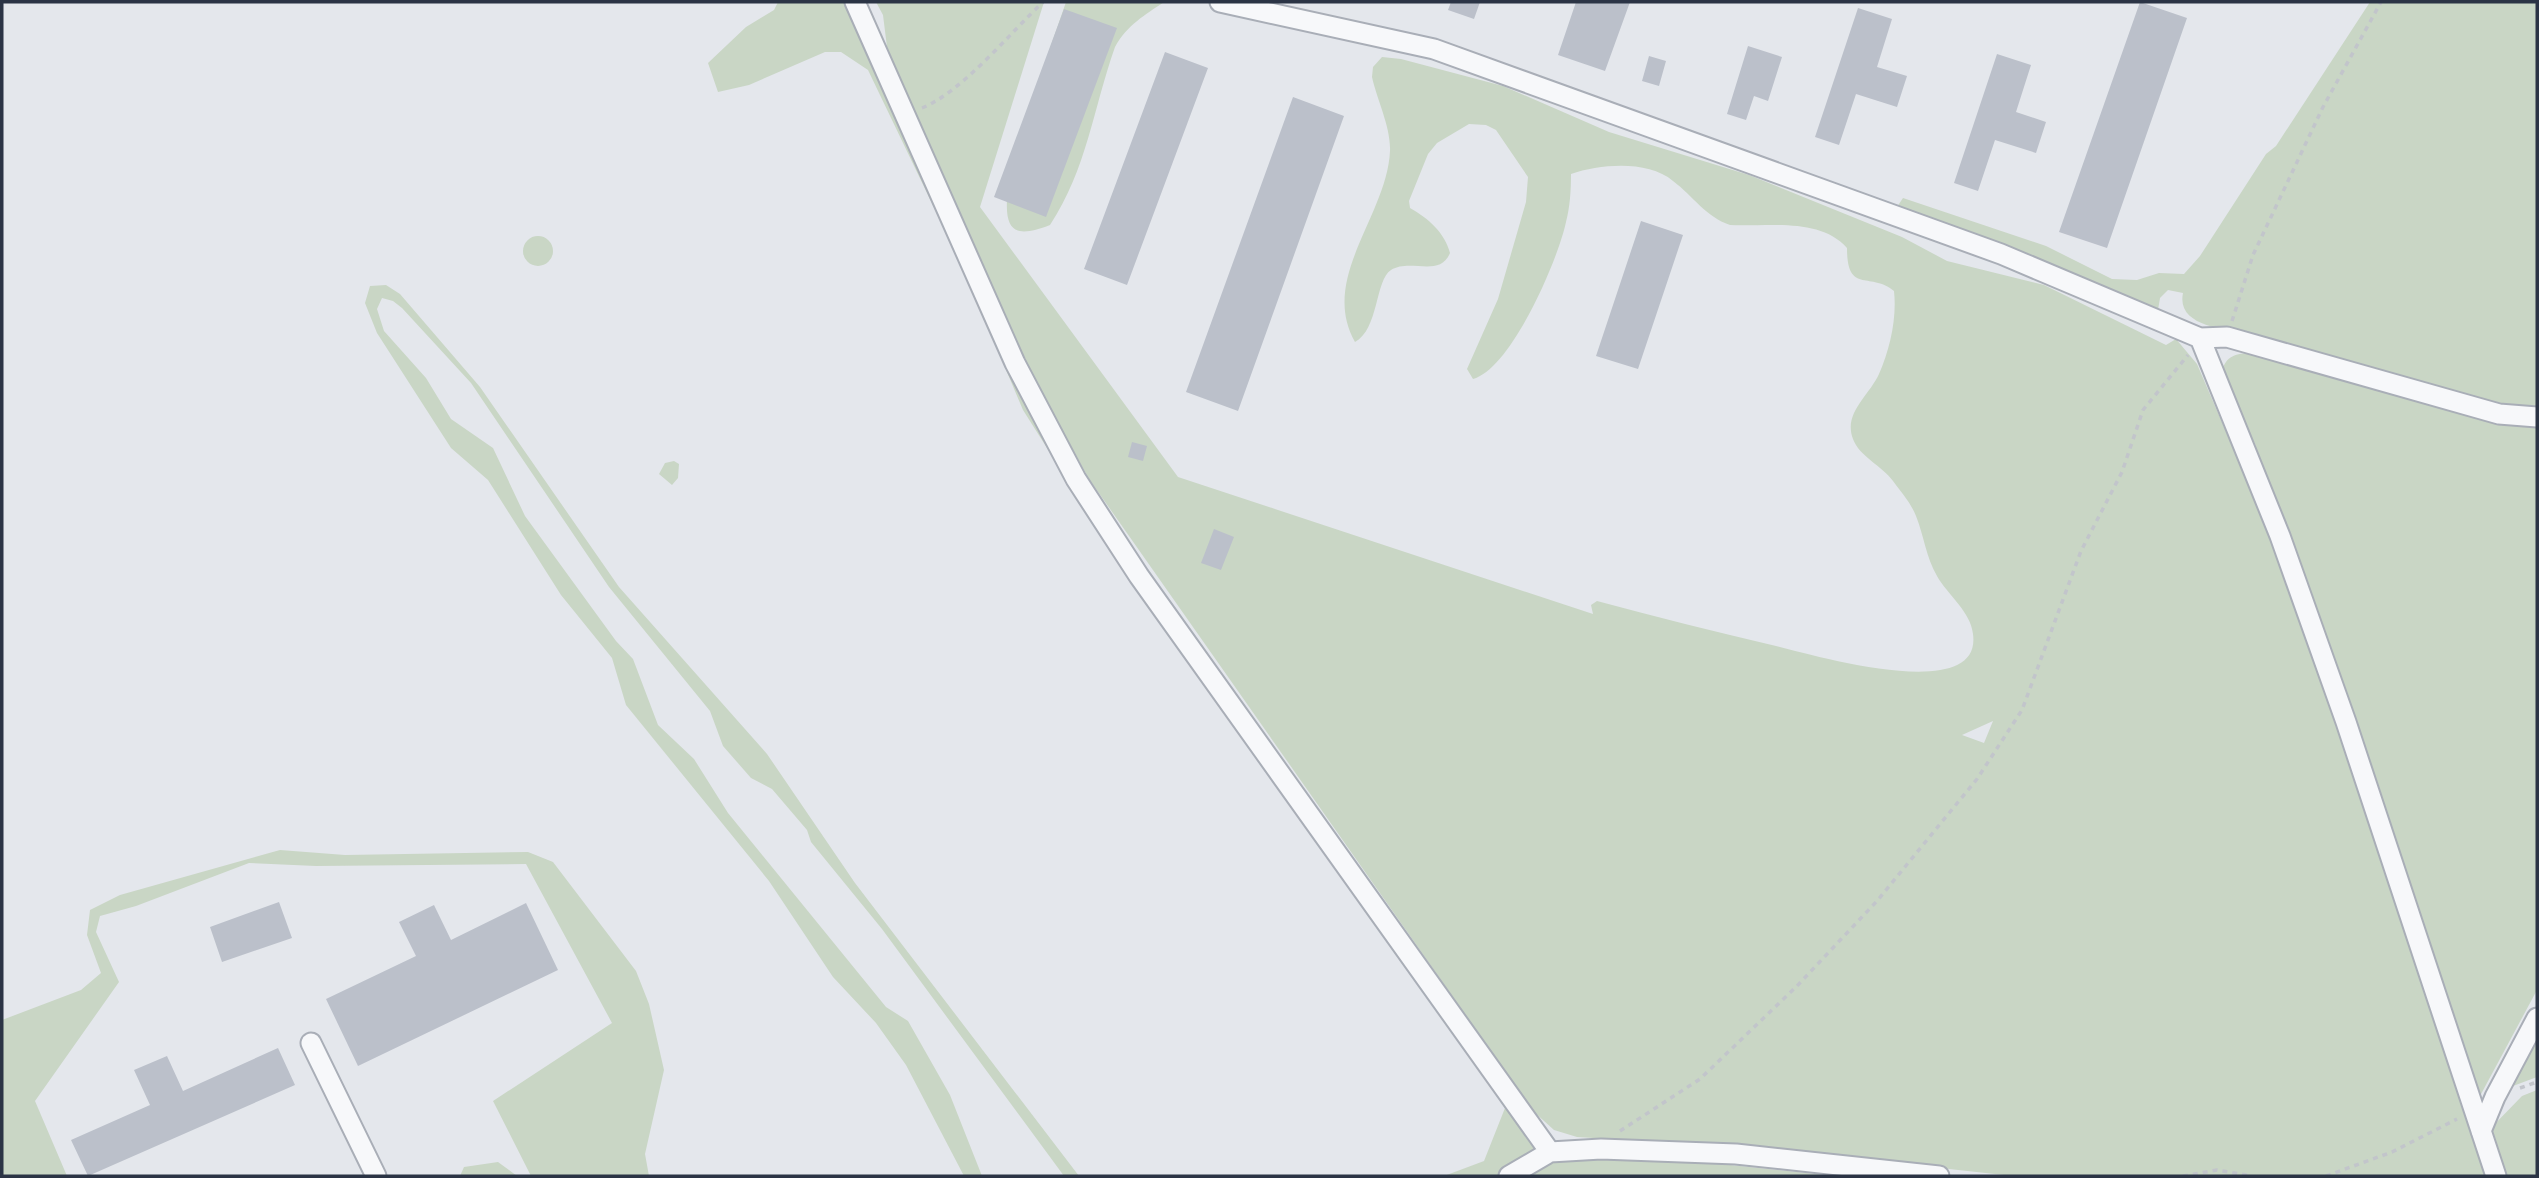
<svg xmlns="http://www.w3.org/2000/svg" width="2539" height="1178" font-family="Barlow,sans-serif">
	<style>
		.green { fill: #c9d6c5; fill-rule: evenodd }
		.building { fill: #bbc0ca }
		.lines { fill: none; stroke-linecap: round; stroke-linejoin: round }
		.minor-casing { stroke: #a9aeb7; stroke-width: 23 }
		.path { stroke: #c2c5cb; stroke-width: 3.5; stroke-dasharray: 5 5; stroke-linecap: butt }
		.minor { stroke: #f7f8fa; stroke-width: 19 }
	</style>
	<rect width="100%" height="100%" fill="#e4e7ec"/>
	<path class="green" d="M778,2H858L1039,423L1550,1146L1835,1176H1444L1484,1161L1505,1108L1492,1079L1071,486L1023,410L964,270L868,70L841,52H825L749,85L718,92L708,63L746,27L774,10Z
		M876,2H1044L980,207L1178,477L1593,614L1591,605L1597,601C1656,617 1716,632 1776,646C1810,654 1983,706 1973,634C1971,612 1947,594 1937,576C1926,557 1924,536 1916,516C1911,503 1901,492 1893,481C1882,466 1859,456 1853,439C1843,413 1869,396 1879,374C1890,349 1897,318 1894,291C1870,271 1847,295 1847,248C1820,217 1767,227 1730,225C1706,217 1693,196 1673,181C1648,160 1601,164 1571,174C1571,190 1570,207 1566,222C1558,260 1511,369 1473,379L1467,369L1498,299L1526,202L1528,177L1496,130L1486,125L1469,124L1437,143L1428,154L1409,201L1410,208C1428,218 1445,233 1450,253C1440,278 1410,258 1391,270C1375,280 1379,329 1355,342C1319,278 1387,216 1390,151C1391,127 1377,100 1372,77L1373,67L1382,57L1401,59L1503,86L1609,132L1749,175L1902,237L1947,261L2044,285L2166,345L2176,339L2197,364L2242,469L2257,462L2256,446L2221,375C2225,352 2241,352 2262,354L2246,333C2224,329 2176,326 2183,293L2168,290L2160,298L2158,310L2085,293L1897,207L1903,198L2046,246L2112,279L2137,280L2159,273L2184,274L2200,256L2266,154L2276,146L2370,2H2537V990L2480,1096L2437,1026L2485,1176H2013L1757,1148L1577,1137L1554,1130L1533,1111L1089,479L1015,345L938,176L888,55L883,15ZM1993,721L1984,743L1962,735Z
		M1066,2H1164C1145,15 1127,25 1115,47C1093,109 1087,169 1050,225C1021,236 1005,236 1007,200L1048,54Z
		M523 251a15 15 0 1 1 30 0a15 15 0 1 1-30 0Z
		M386,285L400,294L480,387L619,587L767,754L855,883L1079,1176H1064L882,929L811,842L807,830L772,789L751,778L723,746L710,711L609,587L471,383L402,308L393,301L382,298L377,309L384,331L426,378L451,419L493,448L525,516L616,641L633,659L658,725L694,759L728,813L886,1007L908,1021L950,1095L982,1176H964L906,1065L876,1023L833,977L769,881L626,705L612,658L561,595L488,480L451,448L377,333L365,303L370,286Z
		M674,461L679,464L678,478L672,485L659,474L665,463Z
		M280,850L345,855L528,852L553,862L636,971L649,1004L664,1070L645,1154L649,1176H531L493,1101L612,1023L526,864L316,866L249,863L136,906L100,916L96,932L119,982L35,1101L67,1176H2V1020L81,990L101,973L87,935L90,910L120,895Z
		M2537,1036V1077L2513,1086Z
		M2537,1090V1176H2504L2489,1130L2522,1096Z
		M498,1162L517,1176H460L464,1167Z"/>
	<path class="building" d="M1451,2H1480L1474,19L1448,10Z
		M1576,2H1630L1605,71L1558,55Z
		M2140,2L2187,18L2107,248L2059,232Z
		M1858,8L1892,19L1877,67L1907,76L1897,107L1856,94L1839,145L1815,137Z
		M1064,9L1117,28L1046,217L994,197Z
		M1748,46L1782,57L1768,101L1754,96L1746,120L1727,114Z
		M1165,52L1208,68L1127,285L1084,269Z
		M1997,54L2031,65L2016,112L2046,122L2036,153L1995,140L1978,191L1954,183Z
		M1649,56L1666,61L1659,86L1642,81Z
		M1293,97L1344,116L1238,411L1186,392Z
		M1641,221L1683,235L1638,369L1596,356Z
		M1132,442L1147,446L1143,461L1128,457Z
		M1214,529L1234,537L1221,570L1201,563Z
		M279,902L292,938L222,962L210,927Z
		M526,903L558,970L358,1066L326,999L416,956L399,922L434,905L451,940Z
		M278,1048L295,1085L88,1176L71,1140L150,1105L134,1070L167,1056L183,1091Z"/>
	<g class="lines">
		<g class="minor-casing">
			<path id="minor" d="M855,2L1015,363L1076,479L1139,576L1550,1152
				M1220,2L1434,49L2001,254L2200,338L2280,536L2346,722L2496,1176
				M2200,338L2227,337L2499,414L2537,417
				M311,1043L376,1176
				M2481,1131L2495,1097L2537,1018
				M1509,1176L1550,1152L1601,1149L1736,1154L1939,1176"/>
		</g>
		<path class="path" d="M922,108C962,92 1010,33 1043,2
			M2232,321L2253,255L2323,107L2381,2
			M2520,1088L2537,1082
			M1620,1131L1700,1079L1797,986L1877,901L1977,779L2022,710L2081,551L2122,472L2143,410L2188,355
			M2183,1176L2217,1170L2252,1176
			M2326,1176L2392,1152L2457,1119"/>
		<use href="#minor" class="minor"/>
	</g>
	<rect width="2539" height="1178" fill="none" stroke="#2b3445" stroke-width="7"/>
</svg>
